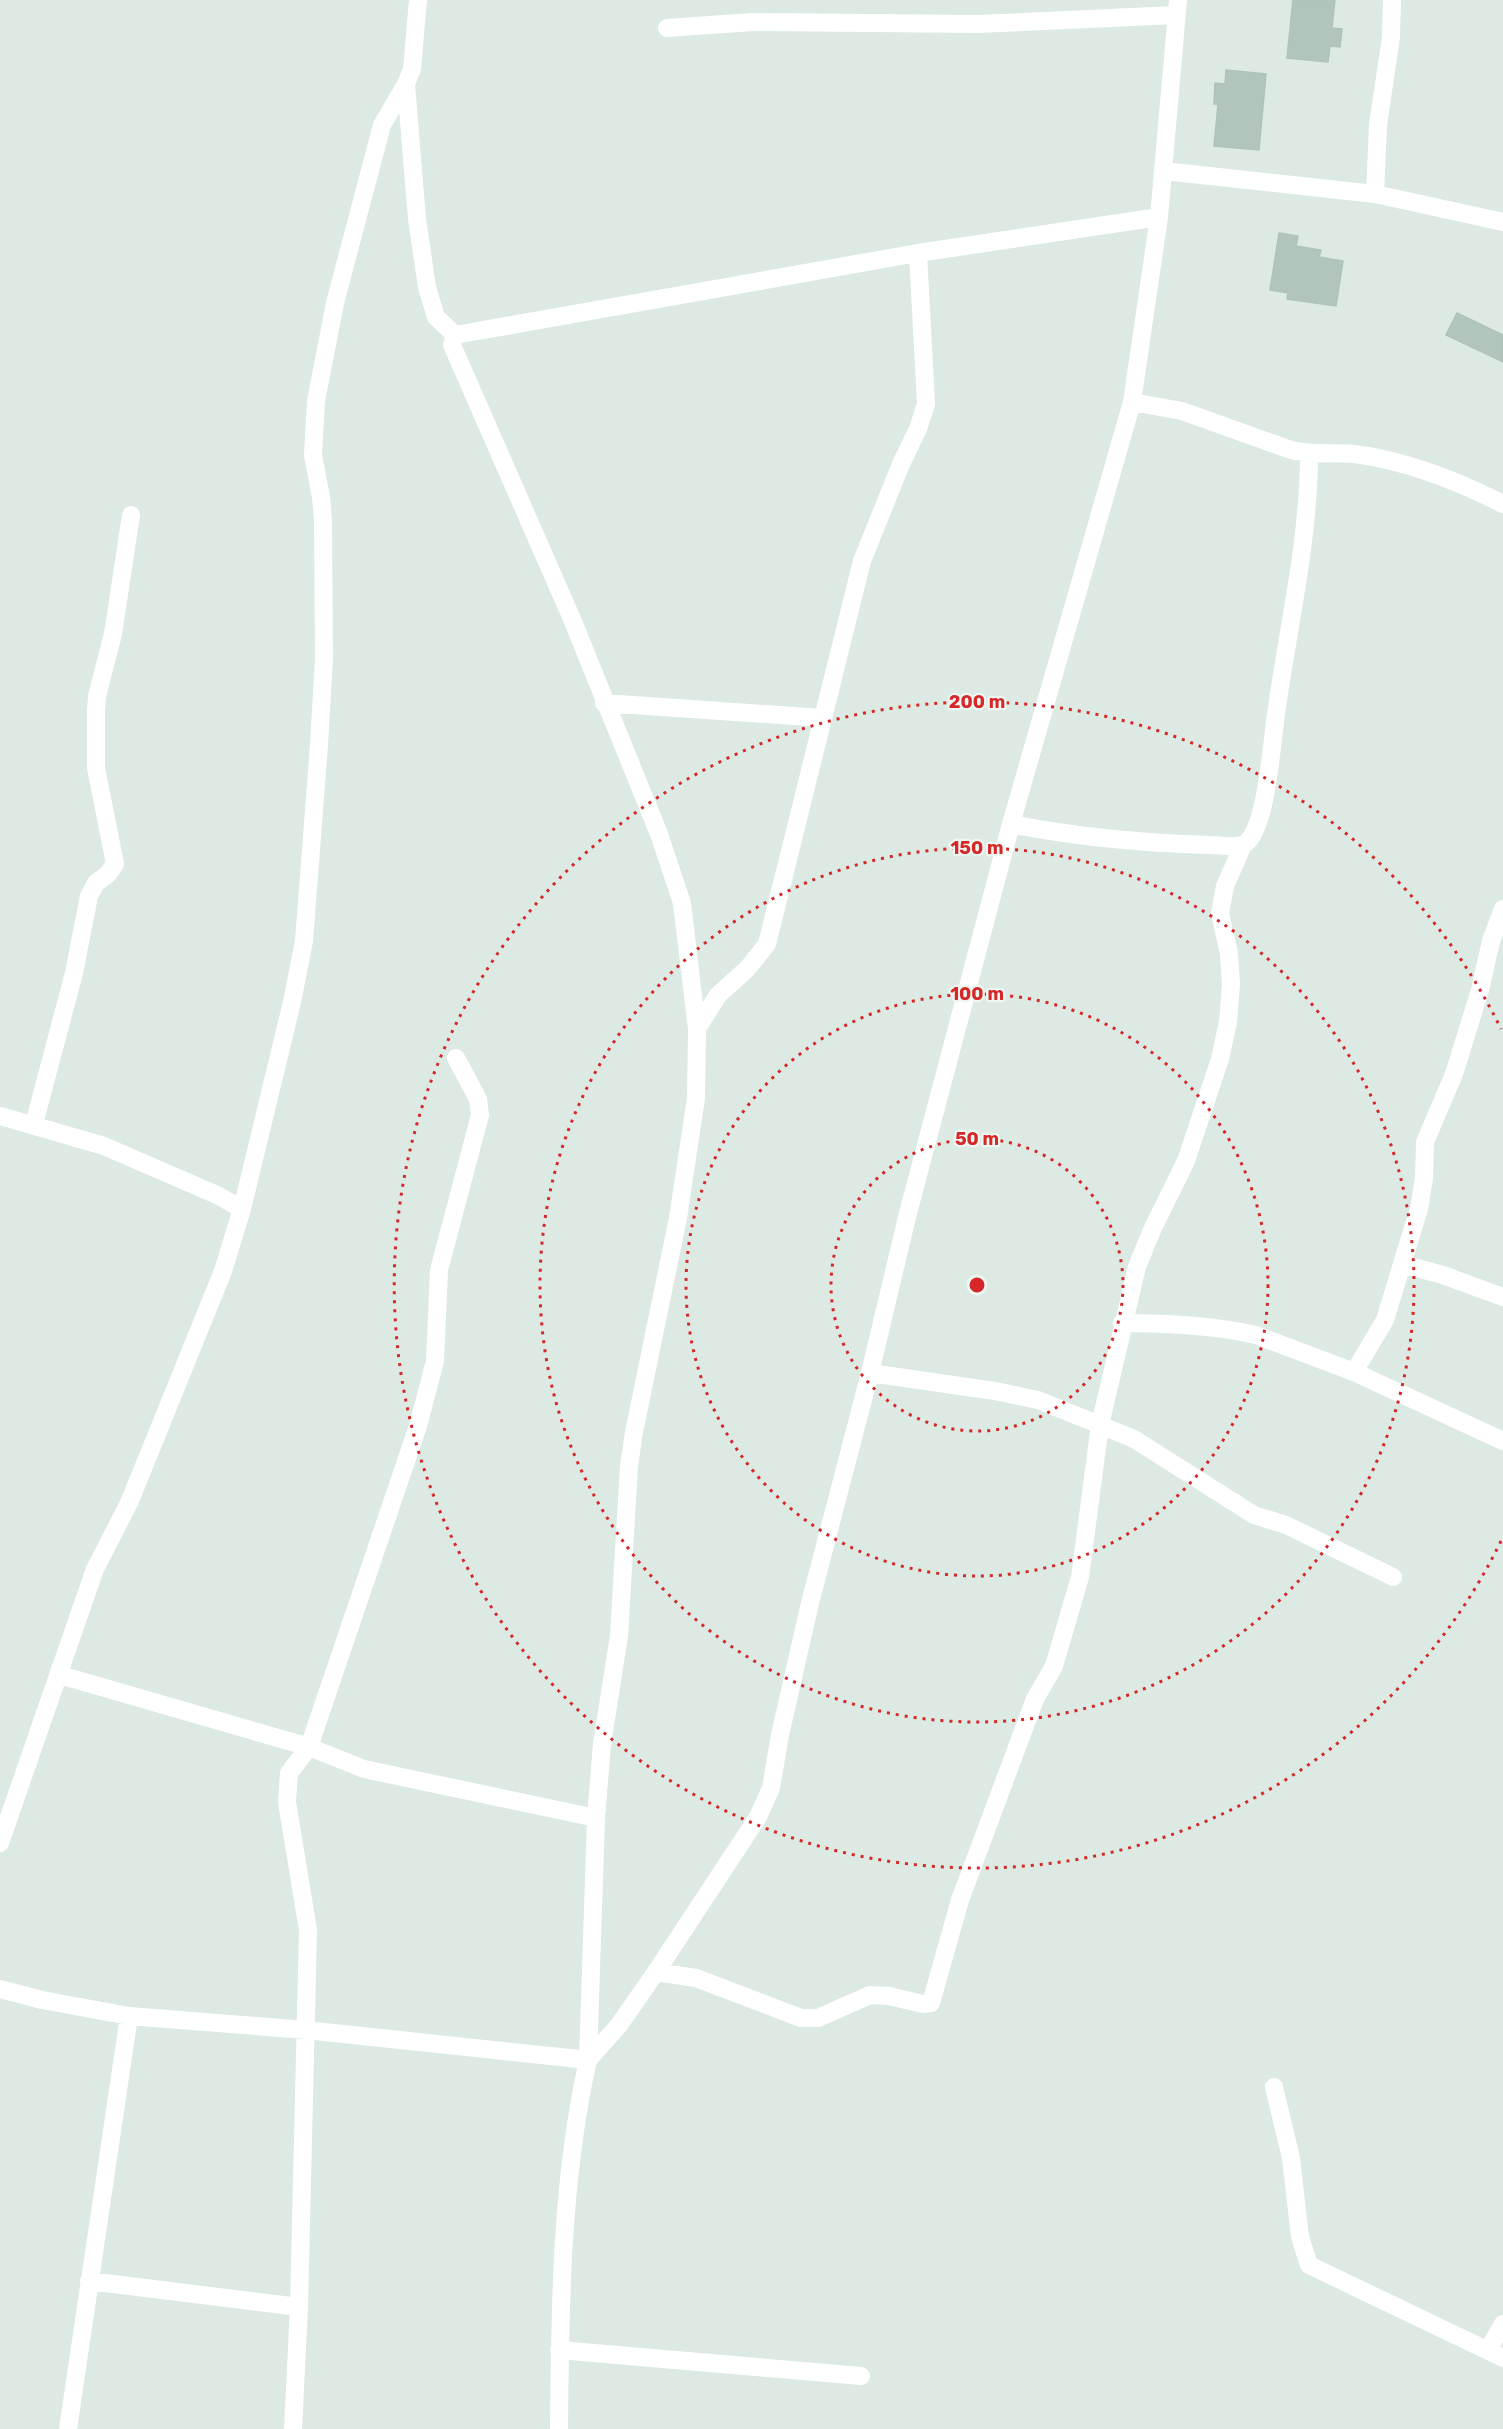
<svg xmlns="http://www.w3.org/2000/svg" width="1503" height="2429" font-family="Rubik,sans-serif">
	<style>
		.building { fill: #b1c5bb; stroke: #aec4b9; stroke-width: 1.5 }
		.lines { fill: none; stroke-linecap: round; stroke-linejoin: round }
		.minor { stroke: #fff; stroke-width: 18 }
		.ring { fill: none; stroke: #d62828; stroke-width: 3; stroke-dasharray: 3 6 }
		.centre { fill: #d62828; stroke: #edf7f1; stroke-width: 3 }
		.ring-label { font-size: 18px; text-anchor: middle; font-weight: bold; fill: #d62828; stroke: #edf7f1; stroke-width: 4.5; stroke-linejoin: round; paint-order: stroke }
	</style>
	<rect width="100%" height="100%" fill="#dceae3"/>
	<path class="building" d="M1293,0H1335L1332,28L1342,29L1340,47L1330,46L1328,62L1287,58Z
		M1226,70L1266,74L1259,150L1214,146L1218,104H1214L1215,83L1225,84Z
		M1279,233L1298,236L1296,246L1321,250L1319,257L1343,261L1336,306L1287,299L1288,293L1270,290Z
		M1457,313L1503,335V362L1446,335Z"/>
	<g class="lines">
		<path class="minor" d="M667,28L753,22L979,24L1176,15
			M406,84L417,219L427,287L436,317L455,335
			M1164,171L1375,194L1503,222
			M1375,194L1378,125L1391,37L1392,0
			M455,335L452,345L572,619L659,834L682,903L697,1029L696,1098L678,1218L634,1432L629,1466L619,1636L602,1744L596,1818L588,2060C561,2180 560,2306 559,2429
			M455,335L918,253L1159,217
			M1132,402L1182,411L1291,450C1313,455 1333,452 1355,454C1406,461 1458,481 1503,504
			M604,703L823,718
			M1011,824C1076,837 1143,843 1210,845C1220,845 1238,849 1246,843C1268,825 1272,735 1277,707C1289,623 1309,539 1309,454
			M697,1029L718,995L747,969L767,944L862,561L901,464L918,429L926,404L918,253
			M0,1116L104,1146L217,1195L242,1209
			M34,1124L74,973L89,896L96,883L108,874L115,864L96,768V711L97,696L113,634L131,515
			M1402,1264L1419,1209L1424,1178L1425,1142L1454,1074L1480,990L1491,941L1503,909
			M1122,1323C1166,1323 1212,1325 1256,1335L1354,1372L1385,1320L1402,1264L1443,1275L1503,1297
			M1354,1372L1503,1441
			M870,1373L995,1391L1038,1400L1100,1425L1137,1267L1152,1230L1186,1161L1220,1059L1228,1022L1231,984L1229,954L1220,913L1225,886L1243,845
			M60,1675L309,1747L364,1769L596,1818
			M0,1843L95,1569L129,1503L223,1271L242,1209L292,1002L304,941L319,745L324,658L323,521L321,497L313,455L316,401L335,303L382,125L406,84L412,69L418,0
			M656,1972L696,1978L801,2018H818L870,1995L889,1996L923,2004L931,2003L960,1900L1035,1699L1054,1666L1080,1577L1100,1425L1134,1439L1254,1515L1286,1525L1393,1577
			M0,1989L42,2000L129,2016L306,2030L588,2060L619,2025L656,1972L758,1817L771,1788L780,1735L810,1603L870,1373L907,1217L1011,824L1132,402L1159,217L1178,0
			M1274,2087L1291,2158L1300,2237L1309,2265L1503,2358
			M89,2281L299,2307
			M559,2350L861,2376
			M1488,2350L1503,2324
			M68,2429L129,2016
			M293,2429L299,2307L308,1930L287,1802L289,1773L309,1747L418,1426L435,1361L439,1270L480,1115L478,1099L456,1058"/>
	</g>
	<g class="ring">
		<circle cx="977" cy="1285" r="146"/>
		<circle cx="977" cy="1285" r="291"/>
		<circle cx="977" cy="1285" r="437"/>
		<path d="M1501 1541A583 583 0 1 1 1501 1029"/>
	</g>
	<circle cx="977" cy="1285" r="9" class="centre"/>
	<g class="ring-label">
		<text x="977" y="708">200 m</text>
		<text x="977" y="854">150 m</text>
		<text x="977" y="1000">100 m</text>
		<text x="977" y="1145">50 m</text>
	</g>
</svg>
